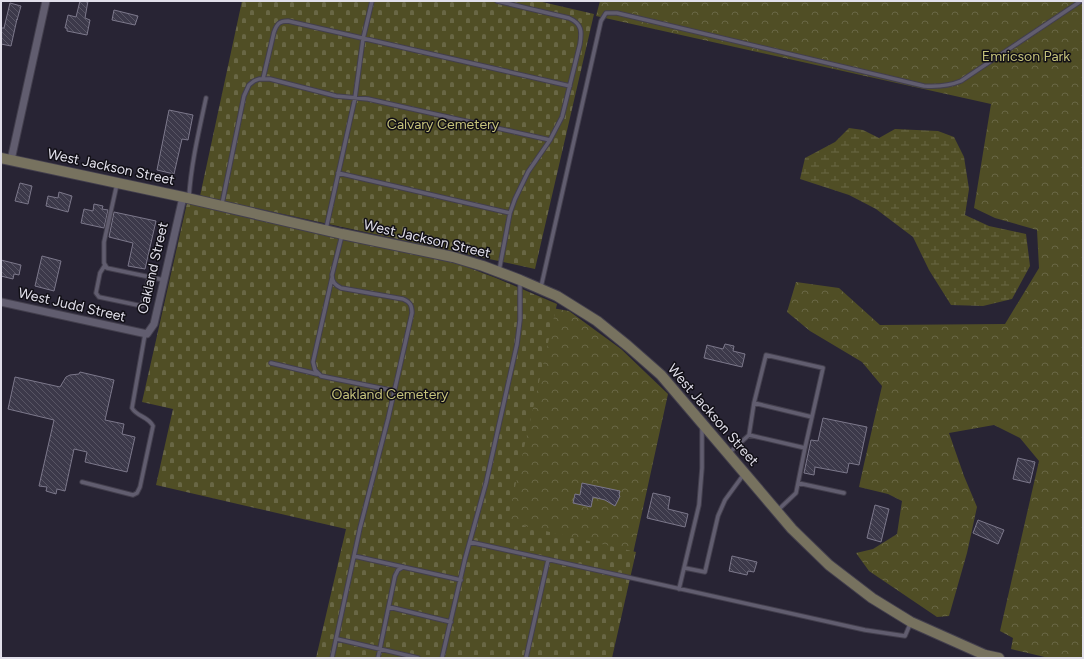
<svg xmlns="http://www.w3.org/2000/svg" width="1084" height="659" font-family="Figtree,sans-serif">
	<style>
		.forest { fill: url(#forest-crowns) }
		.wetland { fill: url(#wetland-marsh) }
		.cemetery { fill: url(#cemetery-stones) }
		.building { fill: url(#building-back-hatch); stroke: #7c788b }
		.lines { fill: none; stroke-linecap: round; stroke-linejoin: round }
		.lane-casing { stroke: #433f4d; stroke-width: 5.5 }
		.street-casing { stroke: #433f4d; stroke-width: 9 }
		.secondary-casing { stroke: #433f4d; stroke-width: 12 }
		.lane { stroke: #615d6f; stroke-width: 3.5 }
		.street { stroke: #615d6f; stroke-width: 7 }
		.secondary { stroke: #77725f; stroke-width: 10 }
		.labels { text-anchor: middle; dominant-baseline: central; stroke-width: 3; stroke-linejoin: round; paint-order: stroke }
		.park-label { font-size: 14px; fill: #c6c37b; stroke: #110f16 }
		.street-label { font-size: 14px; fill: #e1dfea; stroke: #110f16 }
	</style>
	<defs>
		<pattern id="forest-crowns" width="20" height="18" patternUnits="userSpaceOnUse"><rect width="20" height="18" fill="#504e25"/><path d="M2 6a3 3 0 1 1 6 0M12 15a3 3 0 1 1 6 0" fill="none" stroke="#696745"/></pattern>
		<pattern id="wetland-marsh" width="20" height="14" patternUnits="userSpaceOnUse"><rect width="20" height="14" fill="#504e25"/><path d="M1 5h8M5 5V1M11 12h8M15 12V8" fill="none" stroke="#696745"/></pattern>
		<pattern id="cemetery-stones" width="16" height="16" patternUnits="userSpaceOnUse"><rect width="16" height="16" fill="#504e25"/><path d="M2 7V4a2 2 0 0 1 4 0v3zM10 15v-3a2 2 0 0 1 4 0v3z" fill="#696745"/></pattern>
		<pattern id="building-back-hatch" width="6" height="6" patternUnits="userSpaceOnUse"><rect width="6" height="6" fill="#3c394a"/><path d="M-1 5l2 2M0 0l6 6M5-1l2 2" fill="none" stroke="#585564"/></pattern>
	</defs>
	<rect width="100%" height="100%" fill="#282434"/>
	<path class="forest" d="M600,1H1083V658H1049L1011,649L1013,638L1000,631L1039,461L1020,438L994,425L949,433L964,476L977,507L967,553L949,616L937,617L869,571L856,553L873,549L897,534L902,501L888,494L859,487L864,464L882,386L862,362L810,331L787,312L796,282L839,288L880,325L1005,324L1039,268L1037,230L995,218L974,208L991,104L596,16Z
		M541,306L569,311L621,349L668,394L629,572L475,538Z"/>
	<path class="wetland" d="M849,128L863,130L879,138L895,129L938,131L954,137L964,157L969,189L965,215L989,226L1026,234L1030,266L1012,299L983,306L951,305L929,270L913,237L876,209L849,195L800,179L805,158L835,142Z"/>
	<path class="cemetery" d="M242,1H538L594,14L535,269L200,196Z
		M187,203L451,261L496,278L557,304L507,522L636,552L612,658H316L346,529L156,485L173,409L142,402Z"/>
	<path class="building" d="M80,1H88L85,18L90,20L87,35L67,31V28H65L68,15L76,17Z
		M10,3L21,6L17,20V19L11,46L1,44V28H4Z
		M114,10L138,16L135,25L112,20Z
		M169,110L193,115L188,140L182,139L174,174L157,170Z
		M20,183L32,186L28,204L15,201Z
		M59,192L72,196L68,212L46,206L48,196L58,198Z
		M94,204L103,206L102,209L108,210L104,228L81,223L84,209L93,211Z
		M114,212L156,221L145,269L128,266L133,243L109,237Z
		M42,256L61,261L54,291L35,286Z
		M1,260L21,265L19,275L14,274L13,279L1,276Z
		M725,344L734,346L733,351L745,354L742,367L704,358L707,345L723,349Z
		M80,372L114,380L105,420L124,424L122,434L135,437L127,472L85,462L87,452L74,449L65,491L57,489L56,494L46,491L47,487L39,486L54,420L8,409L15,377L60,387L66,377L70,375L79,374Z
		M823,418L867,427L859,465L849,463L847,473L815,467L814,475L804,473L811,440L818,441Z
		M1018,458L1035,462L1030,483L1013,479Z
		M582,483L620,491L619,495L620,496L615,506L605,500L593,497L591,507L573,503L575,494L580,495Z
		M653,493L670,497L668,509L688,514L685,527L647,518Z
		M875,505L889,509L881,542L867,538Z
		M978,520L1004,530L998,544L973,533Z
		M732,556L757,562L754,572L748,571L747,575L729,571Z"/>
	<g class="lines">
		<g class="lane-casing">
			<path id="lane" d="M497,1L569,18C582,24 582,31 580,44L562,117L550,140L528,172L515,199L510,213L499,271
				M263,79L274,32C277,24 279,21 288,21L570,86
				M338,173L510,213
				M117,184L104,242V263L107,268L164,280
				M189,197C191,164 199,131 206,98
				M222,204L244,96L249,85L254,81L259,79H270L336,96L368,99L550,140
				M326,229L355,98L363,39L372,1
				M105,265L100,273L96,293L99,297L142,306L149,277
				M332,278L313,362L315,370L321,376L395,391
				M541,287L601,21L606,13H617L924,86C938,87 949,86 961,81L1081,1
				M271,363L317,374
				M754,403L812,417
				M749,435L754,403L766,355L823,368L805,448
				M729,453L749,435L805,448L796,493L778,510
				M82,482L133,495L137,493L140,487L153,426C148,416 137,417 132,408L145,334
				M798,483L844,493
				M470,542L865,630L905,636L911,622
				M354,556L461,580
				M685,568L705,572L718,516L725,500L744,474
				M679,589L699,505L702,468V427
				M389,607L451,622
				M337,639L418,658
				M332,658L360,528L388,419L412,313C412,305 410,302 403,299L341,288C335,285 332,282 332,275L342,235
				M378,658L395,576L398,570L403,567
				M442,658L465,559L486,483L517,344L520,320V282
				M526,658L548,560"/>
		</g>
		<g class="street-casing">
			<path id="street" d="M11,160L46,1
				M1,302L147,334L154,324L183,197"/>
		</g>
		<g class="secondary-casing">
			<path id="secondary" d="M1,158L183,197L342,234L453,257L483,266L520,280L557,296L597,321L628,346L661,375L792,529L829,565L872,598L911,622L985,655L999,658"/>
		</g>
		<use href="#lane" class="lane"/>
		<use href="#street" class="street"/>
		<use href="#secondary" class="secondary"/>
	</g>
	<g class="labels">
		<g class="park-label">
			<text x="1026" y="56">Emricson Park</text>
			<text x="443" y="124">Calvary Cemetery</text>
			<text x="390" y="394">Oakland Cemetery</text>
		</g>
		<g class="street-label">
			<text transform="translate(111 167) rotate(12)">West Jackson Street</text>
			<text transform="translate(427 239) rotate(13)">West Jackson Street</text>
			<text transform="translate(153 268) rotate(-77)">Oakland Street</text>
			<text transform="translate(72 305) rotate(13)">West Judd Street</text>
			<text transform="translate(713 415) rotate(49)">West Jackson Street</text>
		</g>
	</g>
	<rect width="1084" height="659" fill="none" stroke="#e1dfea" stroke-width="4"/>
</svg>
